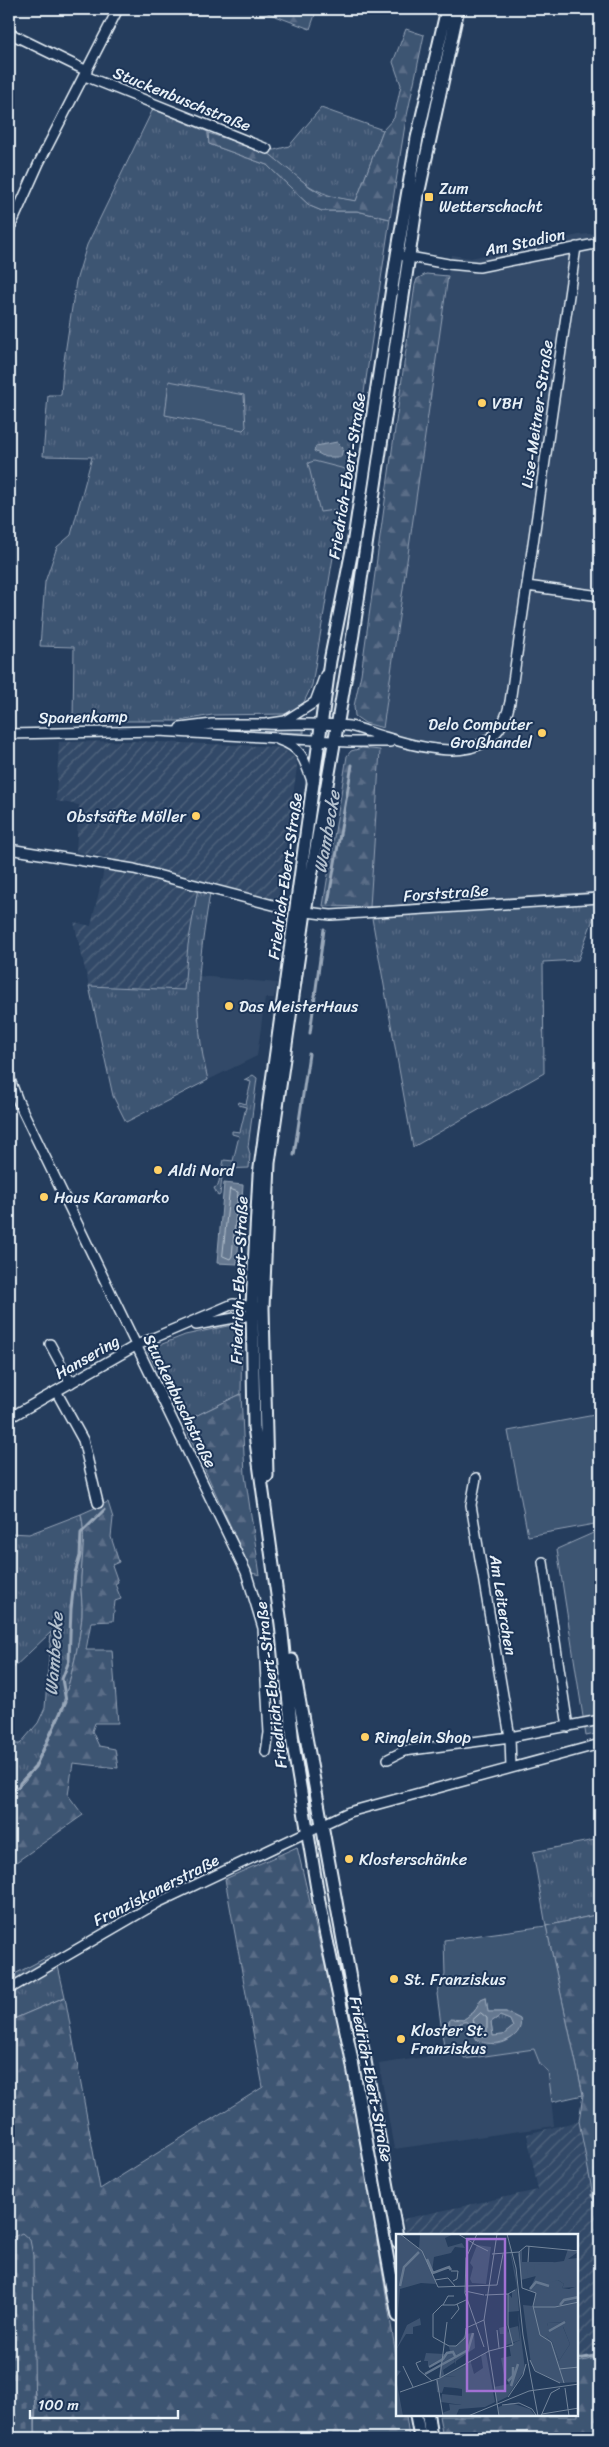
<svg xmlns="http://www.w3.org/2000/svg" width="609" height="2447" font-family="Sriracha,sans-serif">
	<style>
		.built { fill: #334a68 }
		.industrial { fill: url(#industrial-furrows) }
		.grass { fill: url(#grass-tufts); stroke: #93a2b5 }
		.forest { fill: url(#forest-firs); stroke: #93a2b5 }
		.cemetery { fill: url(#cemetery-stones); stroke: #93a2b5 }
		.park { fill: #3e5472; stroke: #93a2b5; fill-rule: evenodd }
		.water { fill: #657890; stroke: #99a8ba; fill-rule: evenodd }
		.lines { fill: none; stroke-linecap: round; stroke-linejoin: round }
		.shore { stroke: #b4c1ce; stroke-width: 1 }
		.stream { stroke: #99a8ba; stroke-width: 3 }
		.street-casing { stroke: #e8f1f8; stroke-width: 12 }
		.secondary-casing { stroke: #e8f1f8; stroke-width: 15 }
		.street { stroke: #1d3557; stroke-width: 9 }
		.secondary { stroke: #1d3557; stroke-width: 11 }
		.poi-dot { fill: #ffd166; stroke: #1d3557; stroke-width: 2 }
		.labels { text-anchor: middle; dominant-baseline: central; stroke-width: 4; stroke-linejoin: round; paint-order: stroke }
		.street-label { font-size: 16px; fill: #e8f1f8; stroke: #1d3557 }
		.poi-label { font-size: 16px; fill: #e8f1f8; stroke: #1d3557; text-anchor: start }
		.water-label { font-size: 18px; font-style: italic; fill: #b4c1ce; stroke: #1d3557 }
		.inset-river { fill: none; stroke: #657890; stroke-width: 2.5 }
		.inset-road { fill: none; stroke: #73859b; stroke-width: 1 }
		.view { fill: #a171d3; fill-opacity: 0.15; stroke: #a171d3; stroke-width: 2.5 }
		.inset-edge { fill: none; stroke: #e8f1f8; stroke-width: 2.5 }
	</style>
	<defs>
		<pattern id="industrial-furrows" width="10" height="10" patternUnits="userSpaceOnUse" patternTransform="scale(1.25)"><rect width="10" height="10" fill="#334a68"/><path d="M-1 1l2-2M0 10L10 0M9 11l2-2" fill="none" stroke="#51657e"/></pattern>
		<pattern id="grass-tufts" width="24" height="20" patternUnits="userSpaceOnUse" patternTransform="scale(1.25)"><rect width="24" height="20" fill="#3e5472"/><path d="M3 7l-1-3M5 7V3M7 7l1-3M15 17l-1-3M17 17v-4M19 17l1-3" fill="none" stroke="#5a6d87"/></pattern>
		<pattern id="forest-firs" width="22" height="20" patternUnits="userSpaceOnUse" patternTransform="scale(1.25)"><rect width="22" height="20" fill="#3e5472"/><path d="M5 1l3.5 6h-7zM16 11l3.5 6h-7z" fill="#5a6d87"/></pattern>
		<pattern id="cemetery-stones" width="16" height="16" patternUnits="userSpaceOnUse" patternTransform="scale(1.25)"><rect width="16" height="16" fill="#3e5472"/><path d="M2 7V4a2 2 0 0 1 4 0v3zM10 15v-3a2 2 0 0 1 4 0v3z" fill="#5a6d87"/></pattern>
	</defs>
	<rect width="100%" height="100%" fill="#253d5d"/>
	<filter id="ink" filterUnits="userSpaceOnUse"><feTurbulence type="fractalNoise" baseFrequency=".02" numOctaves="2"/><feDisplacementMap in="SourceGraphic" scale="10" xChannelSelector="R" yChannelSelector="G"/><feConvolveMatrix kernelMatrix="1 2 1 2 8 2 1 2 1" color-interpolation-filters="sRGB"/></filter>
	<g filter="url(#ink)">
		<path class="built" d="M600,233V892L370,907L380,750L451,255L471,258L579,235Z
			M198,976L277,983L274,998H265L257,1056L208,1080L199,1041Z
			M463,2048L464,2059L534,2049L540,2064L548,2071L554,2126L394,2149L379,2064L452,2053V2049Z"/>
		<path class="industrial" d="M59,742L132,741L258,746L282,748L296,759L297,767L278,900L199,881L188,945L184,990L89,986L74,922L91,926L107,857L76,852L79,805L56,801Z
			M579,2121L594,2201L600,2210V2357L578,2362V2236H406L403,2219L538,2190L527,2134Z"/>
		<path class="grass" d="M321,108L383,130L356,201C312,196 299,178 267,152L289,146Z
			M153,109L208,132L209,144L267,165L310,206L322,211H357L390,219L363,399L336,539L312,685L304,702L299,707L285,714L212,715L180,721H73L74,647L40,646L45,582L57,547L71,535L92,457L43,456L48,395H61L63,367L76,281L87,245Z
			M225,727L304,728V733L227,731Z
			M198,888L210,893C199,962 191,1011 208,1080L126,1122L113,1096L89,986L184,990L188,945Z
			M600,892V900L578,960L543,962L544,1073L413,1147L370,907Z
			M253,1075L257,1078L248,1147L250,1154L249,1168L223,1169L220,1195L218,1196L214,1188L218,1186L224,1160L233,1161L239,1136L232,1134V1131L240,1132L246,1107L238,1105L239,1102L246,1104L251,1082L244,1080Z
			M242,1323L241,1394L183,1422L147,1350L185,1335Z
			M81,1514C86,1534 82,1557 81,1578C80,1591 83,1603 82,1616C78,1660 50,1773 9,1794V1744H20L38,1723L45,1708L51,1632L9,1672V1533L29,1534Z
			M600,1839V1914L546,1926L533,1852Z
			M55,1953L65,1997L9,2021V1977Z
			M500,2016L510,2020L513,2027L503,2035L493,2036L491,2022Z"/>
		<path class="forest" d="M257,9H317L310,29Z
			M406,29L424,35L405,125L390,219L357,211H322L310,206L267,165L209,144L208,133L267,152L310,187L323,195L356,201L383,130L394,118L401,85L393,62Z
			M426,274L448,276L383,728L365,723L355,716L354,706L361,674L415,285L417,279Z
			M362,748L380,750L370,907L323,906L347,756L351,751Z
			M241,1394L245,1475L260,1575L252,1573L183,1422Z
			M108,1502L113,1518L111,1537L119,1562L112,1565L118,1582L115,1584L121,1599L115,1601L113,1621L91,1622L86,1650H112L118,1723H95L92,1731L99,1746L115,1749L118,1768L73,1763L68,1795L83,1815L9,1867V1794C50,1773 78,1661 82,1616C83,1603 80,1591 81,1578C82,1557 86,1534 81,1514Z
			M297,1847L348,2064L398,2367V2416H406L409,2438H35L36,2402L33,2376L9,2239V2021L65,1997L100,2189L263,2087L225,1879Z
			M600,1914V2210L594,2201L579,2121L583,2095L546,1926Z
			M600,2357V2438H443L439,2416H578V2362Z"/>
		<path class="cemetery" d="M22,2233L30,2240L33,2255L35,2438H9V2239Z"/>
		<path class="park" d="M169,381L244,395L246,427L243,430L165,415Z
			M314,461L349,470L342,509L320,512L308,463Z
			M600,1414V1523L528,1536L508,1431Z
			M600,1530V1733L586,1736L557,1549Z
			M546,1926L583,2095L552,2102L548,2071L540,2064L534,2049L464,2059L463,2048L444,2047L437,1994L445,1975L444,1940ZM486,1997L488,2012H506L520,2019C523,2035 501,2049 487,2042C477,2037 474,2031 468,2022H463L455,2027L448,2023L450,2020H463L474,2012L481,1999Z"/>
		<path class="water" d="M337,442L343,448L341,457H325L314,451L316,446Z
			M224,1183L243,1185L237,1264L217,1263Z
			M486,1997L488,2012H506L520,2019C525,2040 492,2049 477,2040L466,2021L460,2023L458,2026L448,2027L450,2019L463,2020L474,2012L481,1999ZM500,2016L510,2020L513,2027L503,2035L493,2036L491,2022Z"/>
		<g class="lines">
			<path class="shore" d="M230,1189L238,1192L232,1256L230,1259L223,1256Z
				M481,2013L487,2018V2035L485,2037L479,2034L473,2020Z"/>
			<path class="stream" d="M328,903L352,765
				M310,1033L324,929
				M294,1155L309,1054
				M9,1792L19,1786L20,1783L35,1767L66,1701L62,1679L69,1661L71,1609L75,1573L80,1556L81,1533L104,1510
				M592,2195L600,2208
				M578,2359L600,2355"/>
			<g class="street-casing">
				<path id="street" d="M9,33L87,71
					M85,76L267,149
					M9,230L39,163L118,9
					M404,256L448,264L479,267L600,243
					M527,586L600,596
					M265,724C292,725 322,722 349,726C361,728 373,734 385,737C433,752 497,767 510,702L576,247
					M180,728L212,724H265L285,721L315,702L325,675
					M9,734L158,731L348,742H390
					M279,740C303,748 305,762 313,784
					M9,849L134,869L277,906
					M299,911L331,915L600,898
					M9,1077L18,1101L246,1572L263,1628L269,1733L266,1752
					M196,1325L251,1315L256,1312
					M50,1344L71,1383
					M56,1391L83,1440L98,1503
					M9,1418L137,1345L233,1304L258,1307
					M476,1478L471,1505L510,1737L511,1768
					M543,1562L568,1727
					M388,1759L404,1751L510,1737L600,1720
					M9,1989L157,1903L349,1812L600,1744"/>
			</g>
			<g class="secondary-casing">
				<path id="secondary" d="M267,1476L263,1308L269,1163L305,912L353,634L418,195L458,9
					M292,1660L398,2242
					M398,2316L350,2050L320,1907L293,1744L281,1624L254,1427L252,1305L259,1175L330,661L353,545L397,255L417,138L447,9
					M416,2416L420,2438
					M428,2416L431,2438"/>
			</g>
			<use href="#street" class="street"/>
			<use href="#secondary" class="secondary"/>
		</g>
	</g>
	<g class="poi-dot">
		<rect x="424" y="192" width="10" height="10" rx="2.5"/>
		<circle cx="482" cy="403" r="5"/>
		<circle cx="542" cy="733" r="5"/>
		<circle cx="196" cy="816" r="5"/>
		<circle cx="229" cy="1006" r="5"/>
		<circle cx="158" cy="1170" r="5"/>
		<circle cx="44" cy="1197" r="5"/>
		<circle cx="365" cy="1737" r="5"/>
		<circle cx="349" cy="1859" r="5"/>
		<circle cx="394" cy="1979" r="5"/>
		<circle cx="401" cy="2039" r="5"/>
	</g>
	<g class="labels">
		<g class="street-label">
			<text transform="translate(182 99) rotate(22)">Stuckenbuschstraße</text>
			<text transform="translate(525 242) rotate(-12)">Am Stadion</text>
			<text transform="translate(537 414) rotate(-82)">Lise-Meitner-Straße</text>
			<text transform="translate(347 476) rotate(-81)">Friedrich-Ebert-Straße</text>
			<text transform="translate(83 717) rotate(-1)">Spanenkamp</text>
			<text transform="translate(285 876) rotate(-82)">Friedrich-Ebert-Straße</text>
			<text transform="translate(446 893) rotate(-4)">Forststraße</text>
			<text transform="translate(239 1280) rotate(-88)">Friedrich-Ebert-Straße</text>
			<text transform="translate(87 1357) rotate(-30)">Hansering</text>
			<text transform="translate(180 1401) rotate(64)">Stuckenbuschstraße</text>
			<text transform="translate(503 1605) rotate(81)">Am Leiterchen</text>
			<text transform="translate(271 1685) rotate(-97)">Friedrich-Ebert-Straße</text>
			<text transform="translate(156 1890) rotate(-27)">Franziskanerstraße</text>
			<text transform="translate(371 2079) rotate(79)">Friedrich-Ebert-Straße</text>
		</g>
		<g class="poi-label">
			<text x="439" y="188">Zum<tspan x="439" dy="18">Wetterschacht</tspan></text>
			<text x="492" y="403">VBH</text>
			<text x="532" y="724" text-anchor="end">Delo Computer<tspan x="532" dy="18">Großhandel</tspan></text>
			<text x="186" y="816" text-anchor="end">Obstsäfte Möller</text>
			<text x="239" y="1006">Das MeisterHaus</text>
			<text x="168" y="1170">Aldi Nord</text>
			<text x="54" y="1197">Haus Karamarko</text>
			<text x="375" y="1737">Ringlein Shop</text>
			<text x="359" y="1859">Klosterschänke</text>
			<text x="404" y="1979">St. Franziskus</text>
			<text x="411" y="2030">Kloster St.<tspan x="411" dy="18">Franziskus</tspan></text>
		</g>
		<g class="water-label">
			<text transform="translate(327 832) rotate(-80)">Wambecke</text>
			<text transform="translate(54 1654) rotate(-86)">Wambecke</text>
		</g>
	</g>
	<g transform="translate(396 2234)">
		<rect width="182" height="182" fill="#253d5d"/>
		<path d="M111,1L120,41L123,77L112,78V59L116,64V58L121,54ZM81,11L95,13L90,50L76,49L74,45L77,33L74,29ZM169,88L167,93L174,110L163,127L156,108L150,102L151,92L152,89ZM76,99L72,116L58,124L59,128L47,136L48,141L75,126V129L47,143L60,142V154L48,153L46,159L41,158L40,145L43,144L45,125L32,132V127H28L30,119L48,120L54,117L53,113L60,112L70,100ZM46,160L66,162V171L45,168Z" fill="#3e5472"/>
		<path d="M24,0H58L49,4L52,13L66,9L69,14L59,13L55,19L38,23L36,38L40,50L25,49L4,55L0,102V3L4,1L23,14ZM126,15V28H159L140,37V47L162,46L168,50L166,54L173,55L179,53L182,45V148L164,149L140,137L135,130L127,71L137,72L140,59L133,56L140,42L125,46L122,21ZM168,88L166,90L174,110L163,127L156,108L150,102L154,99L151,92L152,89ZM122,77L129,136L111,163L101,168L98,153L113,150L108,141L105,124L115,122L113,111L124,106ZM24,84L25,91L17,93V100H10L0,116L11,91ZM78,98L79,114L60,127V131L58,124H55L72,116ZM90,119L99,168L89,173L63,175L60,182H47L46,179L54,176L53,170L65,171L66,162V155L60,154V142L47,143L75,129L78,140L87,134L85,121ZM0,136L5,137L0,144L7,182H0ZM115,169L134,175L139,181L103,182L102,173Z" fill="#3e5472" fill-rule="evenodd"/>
		<path d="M172,15L182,18L172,25L182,24V51L179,53L166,54L168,50L162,46L154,49L140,47V40H132L130,32L137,33L139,37L138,31L168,27ZM111,92L112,99L114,94L122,92L124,106L108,112V100H104L103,94Z" fill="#3e5472"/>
		<path class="inset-river" d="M31,25L37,39L53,33L55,36M4,52L8,33L23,18M134,55L140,48L153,52M164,71L168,66L183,63M153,97L169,88M33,133L47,125L51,119L57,118L59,122M29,140L72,116L77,99M112,147L117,142V133M115,152L122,130"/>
		<path class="inset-road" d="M4,0L26,17L42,53L101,51L107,20M62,0L77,9M81,0L70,24L69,59L88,113M101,0L88,86L103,182M111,0L120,34L127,101L142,182M76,9L92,17M123,18L126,54L140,59L137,72L144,101L155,108L168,149M96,20L123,18L130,12L183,17M132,28L133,12M55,37H62L61,45L57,47M39,46L52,44L59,52M69,57L88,61M89,61L112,60L119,56M70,66L59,71H46L37,80V103L53,112H60L69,104L70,94L88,86M47,71L52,62H58M137,73H159L183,68M55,85L63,75L61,70M101,96L103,114M134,126L139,137L164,149M25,127L20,129L23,136L36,147M7,132L17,153M163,135L183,133M44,143L51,88M41,146L47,182M169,154L173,182M4,158L44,144L93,117L117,111L112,91V60M112,163L127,141L130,130M106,171L123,169L136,175L140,181M146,180L183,174M72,182L133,157L183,150M145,182L155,159L164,154"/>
		<path class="view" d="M71,5H109V157H71Z"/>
		<rect width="182" height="182" class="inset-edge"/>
	</g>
	<rect width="609" height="2447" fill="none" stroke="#1d3557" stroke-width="30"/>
	<rect x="15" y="15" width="579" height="2417" fill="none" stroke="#e8f1f8" stroke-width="2" filter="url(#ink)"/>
	<path d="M30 2410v8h148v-8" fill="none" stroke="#e8f1f8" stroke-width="2.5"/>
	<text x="38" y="2410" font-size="15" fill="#e8f1f8" stroke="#1d3557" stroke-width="4" paint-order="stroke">100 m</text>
</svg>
